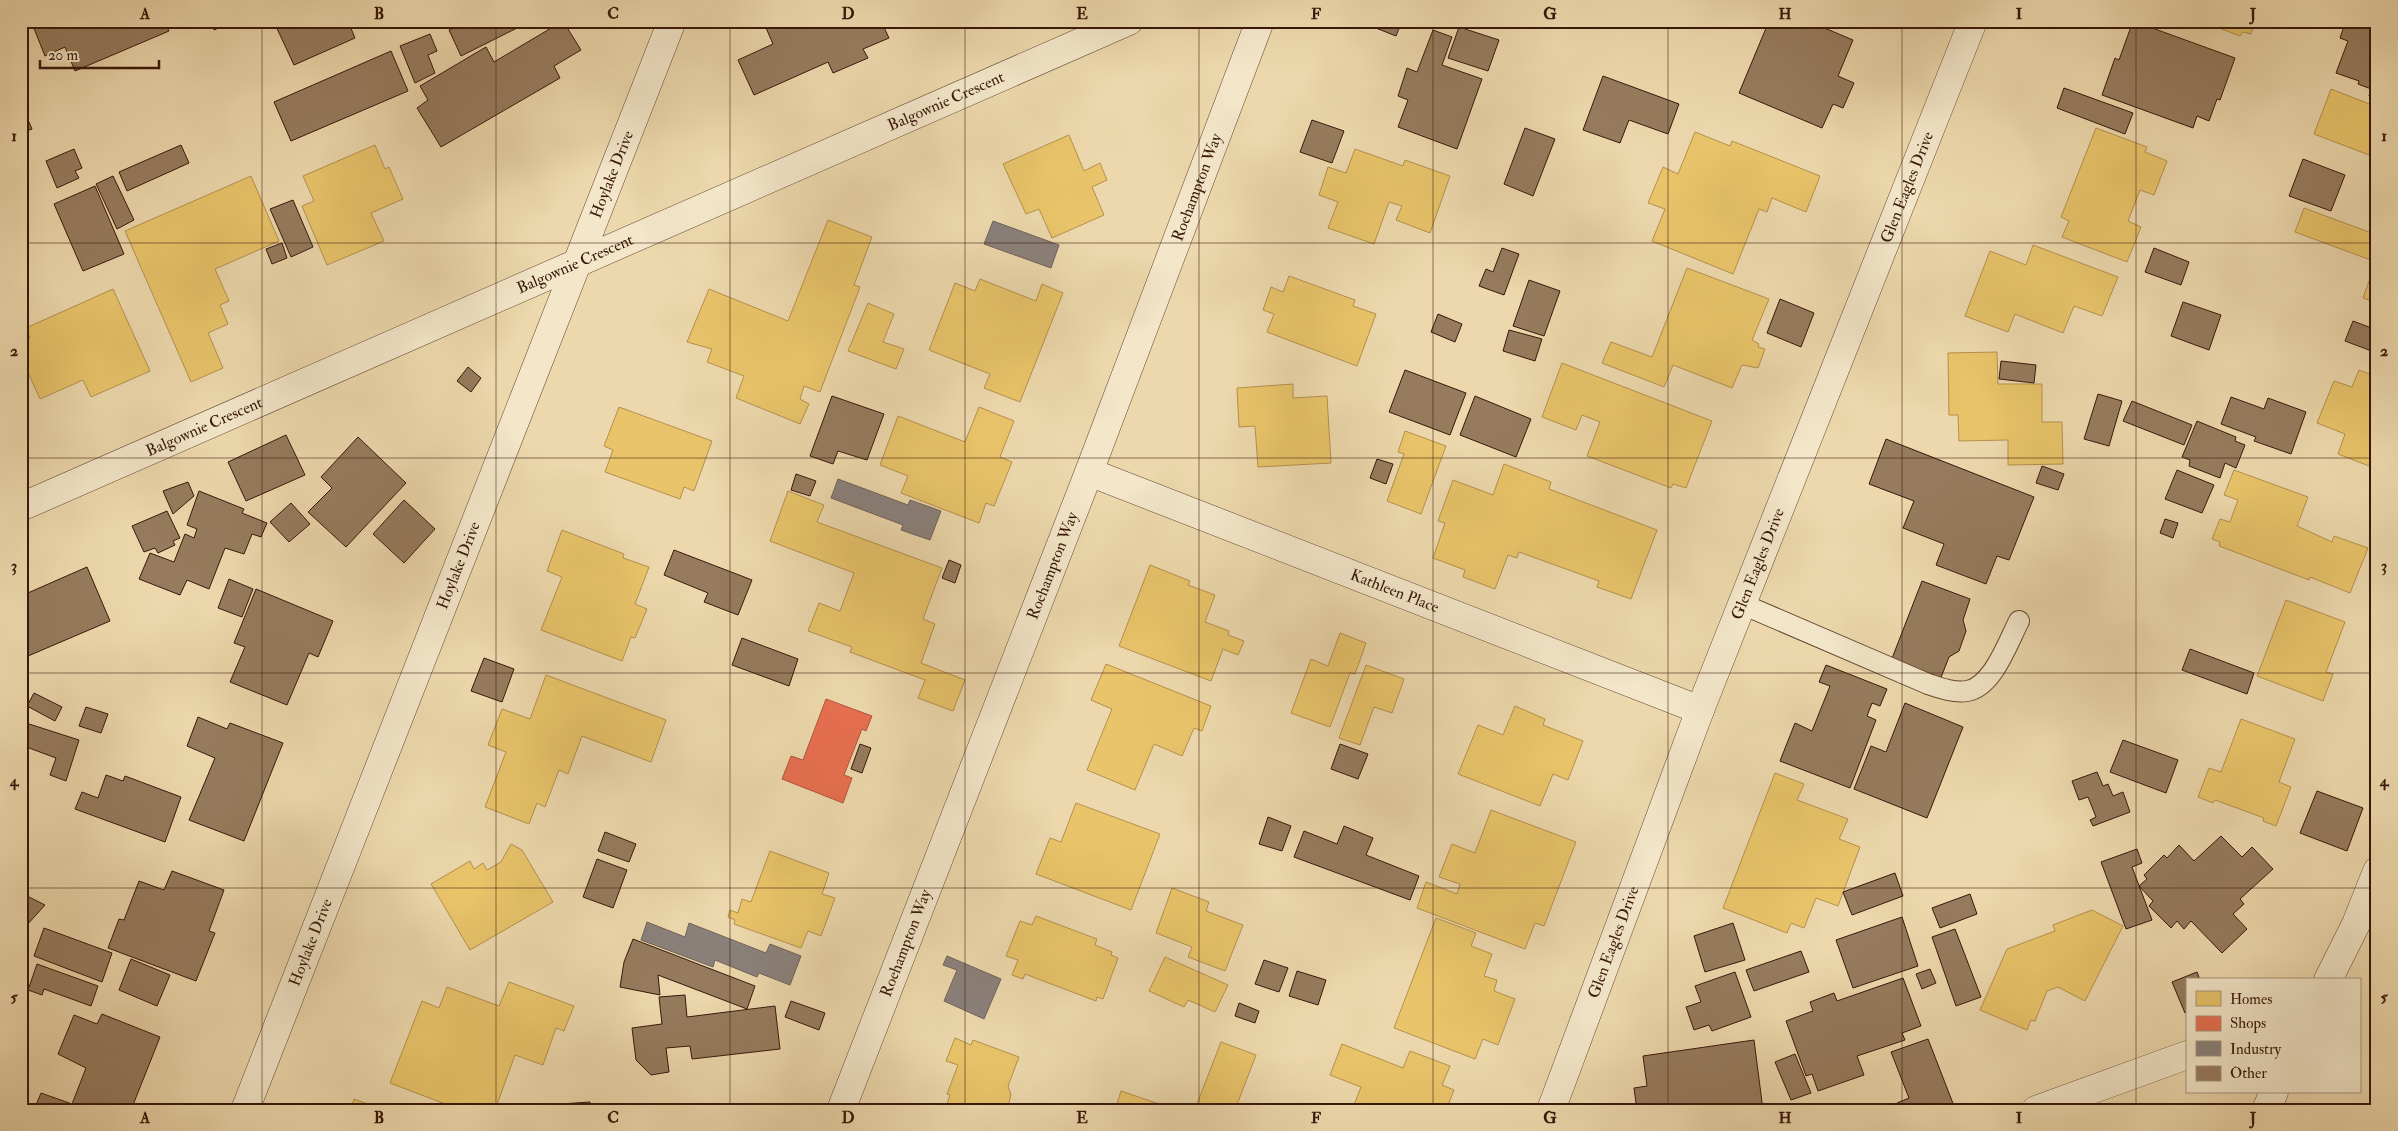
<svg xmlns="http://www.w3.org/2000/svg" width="2398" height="1131" font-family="'IM FELL Double Pica',serif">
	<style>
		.homes { fill: #e9c46a; stroke: #b4904d }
		.shops { fill: #e76f51; stroke: #b2553c }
		.industry { fill: #8a817c; stroke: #71615a }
		.building { fill: #967b5e; stroke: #38170a }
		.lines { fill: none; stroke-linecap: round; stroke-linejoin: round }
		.lane-casing { stroke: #654732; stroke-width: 22 }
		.street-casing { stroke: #654732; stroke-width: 29 }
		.lane { stroke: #f3e6c9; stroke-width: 20 }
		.street { stroke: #f3e6c9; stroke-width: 28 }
		.grid { fill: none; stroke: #38170a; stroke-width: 1; stroke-opacity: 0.55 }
		.labels { text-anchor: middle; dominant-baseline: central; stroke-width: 5; stroke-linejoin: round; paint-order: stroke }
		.street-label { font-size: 16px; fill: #38170a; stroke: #f3e6c9 }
		.neatline { fill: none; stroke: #38170a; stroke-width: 2 }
		.grid-label { font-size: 16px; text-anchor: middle; font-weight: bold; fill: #38170a }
	</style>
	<rect width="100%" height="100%" fill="#ecd8ac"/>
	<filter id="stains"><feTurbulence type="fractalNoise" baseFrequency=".004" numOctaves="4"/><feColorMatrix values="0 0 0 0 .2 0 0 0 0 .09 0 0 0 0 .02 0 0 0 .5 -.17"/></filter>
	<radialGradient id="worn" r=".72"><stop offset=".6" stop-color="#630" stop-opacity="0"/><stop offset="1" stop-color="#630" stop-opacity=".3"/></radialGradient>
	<path class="homes" d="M2201,21H2256L2251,34L2243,32L2240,36Z
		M2331,89L2377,107V158L2314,134Z
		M2096,128L2147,147L2145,152L2167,161L2154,195L2140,190L2128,221L2141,227L2127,262L2062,237L2069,221L2061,217Z
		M1695,132L1730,146L1732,141L1820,176L1806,212L1772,198L1767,212L1759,209L1733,274L1652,241L1665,209L1648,203L1663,167L1678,174Z
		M1069,135L1084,171L1100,163L1107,180L1092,187L1104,215L1052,238L1039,209L1026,214L1003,164Z
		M375,145L385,169L389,167L403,199L371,213L384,241L327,265L302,206L314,201L303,176Z
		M1355,149L1403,166L1405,160L1450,176L1430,233L1396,220L1402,206L1389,202L1374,244L1328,228L1338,202L1319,195L1328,167L1346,173Z
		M251,176L279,241L215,269L229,301L220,305L228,324L208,333L223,368L191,382L125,231Z
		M2304,208L2377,235V303L2363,298L2376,262L2295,232Z
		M828,220L872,237L854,285L860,287L820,392L804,386L800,399L809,404L800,424L736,398L744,376L707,362L712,349L687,342L709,289L788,321Z
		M2033,245L2118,277L2102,316L2074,306L2063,333L2015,314L2008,332L1965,316L1990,251L2026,265Z
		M1687,268L1769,299L1752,340L1759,344L1758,347L1765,349L1758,368L1742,365L1732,388L1673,365L1664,387L1602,363L1611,342L1652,357Z
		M1289,276L1355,300L1353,306L1376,314L1357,366L1267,332L1274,314L1263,310L1271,287L1283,292Z
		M980,279L1036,301L1042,284L1063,293L1020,402L984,388L990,374L929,350L955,283L975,291Z
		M113,289L150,371L91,397L83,380L40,399L21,357V342L30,338L26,328Z
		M868,303L894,314L883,342L904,349L896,369L848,351Z
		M1997,352L1998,384H2042V422H2062L2063,464L2008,465V440L1959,441L1958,415H1949L1948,353Z
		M1562,363L1712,421L1686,488L1673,484L1671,488L1587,456L1600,422L1582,415L1576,430L1542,417Z
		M2359,370L2377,377V469L2338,454L2345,434L2317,423L2334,381L2352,387Z
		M1293,384V398L1327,396L1331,463L1258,467L1255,426L1239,427L1237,388Z
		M619,407L712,441L694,491L684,487L680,499L605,472L613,450L604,446Z
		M979,407L1014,421L1000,457L1012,462L994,506L986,503L979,523L901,493L908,476L880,465L898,416L965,442Z
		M1405,431L1446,446L1421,514L1387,501L1404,454L1398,452Z
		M1504,464L1551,482L1549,489L1657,530L1631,599L1597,587L1599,581L1519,552L1517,558L1508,555L1495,589L1463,577L1465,570L1433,558L1445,523L1438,521L1453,480L1493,495Z
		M2234,470L2308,497L2297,526L2332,542L2334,536L2368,548L2350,593L2310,577L2309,580L2219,546L2220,542L2212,539L2220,519L2230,522L2238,500L2224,495Z
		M788,491L824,505L817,522L942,568L923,619L935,624L921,663L965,680L953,711L918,698L925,680L850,652L852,647L808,631L819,603L840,611L854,573L770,541Z
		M562,530L624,554L623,558L649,567L635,604L647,609L635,638L631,637L622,661L541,630L562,577L547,571Z
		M1150,565L1190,581L1188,585L1215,595L1205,622L1229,631L1228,635L1244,641L1238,655L1223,649L1211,681L1119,646Z
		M2286,600L2345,622L2326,672L2333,674L2323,701L2257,676Z
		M1340,633L1366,643L1355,674L1350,673L1330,727L1291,713L1311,659L1328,666Z
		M1106,664L1211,706L1202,731L1194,728L1182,756L1154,744L1135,790L1087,770L1112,709L1091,700Z
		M1366,665L1404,679L1392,713L1374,707L1360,745L1339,738Z
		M546,675L666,720L651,762L582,736L568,774L559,770L545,807L537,803L529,824L485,807L506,752L488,745L502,709L530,719Z
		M1515,706L1545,719L1543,725L1583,741L1568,780L1553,774L1540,806L1458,774L1478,725L1503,735Z
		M2241,719L2295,739L2279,782L2291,787L2276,826L2263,821L2264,818L2215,800L2213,803L2198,797L2209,768L2221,772Z
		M1775,773L1804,784L1797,800L1848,819L1839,839L1860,847L1838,906L1816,898L1804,928L1791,923L1787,933L1723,908Z
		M1076,803L1160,834L1131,910L1036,874L1050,838L1061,842Z
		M1491,810L1576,842L1544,926L1535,923L1525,949L1417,908L1426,882L1457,894L1460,884L1439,877L1452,844L1475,853Z
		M511,844L522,850L553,902L470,950L431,884L470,861L474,869L483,863L487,870L501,862Z
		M770,851L829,873L822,894L835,898L821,936L808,931L801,948L734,924L735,920L728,917L730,910L738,913L742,899L751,902Z
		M1172,888L1209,902L1206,911L1243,925L1225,971L1188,957L1192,947L1156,933Z
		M2092,910L2123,926L2085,1001L2058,987L2047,991L2035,1021L2031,1020L2027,1030L1980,1010L2007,949L2055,931L2053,925Z
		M1036,916L1097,939L1095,945L1112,952L1111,955L1118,958L1103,999L1097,997L1096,1001L1025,974L1023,979L1012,975L1018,960L1006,956L1020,921L1032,925Z
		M1436,918L1476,933L1471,946L1492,954L1484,976L1497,980L1494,991L1515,999L1498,1045L1483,1039L1475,1059L1394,1028Z
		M1165,957L1228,985L1215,1012L1188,1000L1184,1007L1149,991Z
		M509,982L574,1006L564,1031L556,1028L543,1065L515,1055L495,1110H461L390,1083L422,1001L439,1008L447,987L499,1006Z
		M955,1038L971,1045L973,1040L1019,1057L1008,1086L1011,1095L1008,1106L999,1110H945L950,1095L947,1094L958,1065L946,1061Z
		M1221,1042L1256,1055L1235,1110H1197L1195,1109Z
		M1342,1044L1403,1068L1410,1051L1450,1066L1442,1085L1454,1090L1446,1110H1352L1361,1087L1330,1075Z
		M1121,1091L1177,1110H1115Z
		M354,1099L384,1110H350Z"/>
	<path class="shops" d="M826,699L872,716L866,731L862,729L844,775L852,778L843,803L782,779L791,756L803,760Z"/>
	<path class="industry" d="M993,221L1059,245L1051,268L984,244Z
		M838,479L908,505L910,500L941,511L930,540L901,530L903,525L831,498Z
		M647,922L685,937L689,923L766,953L770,944L801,956L790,985L759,973L757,977L715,960L713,967L641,940Z
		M947,956L1001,979L984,1019L944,1001L957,970L943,965Z"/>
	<path class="building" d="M31,21H164L169,31L75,71L65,47L45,56Z
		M210,21H234L214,30Z
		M348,21L355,38L294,65L274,22Z
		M467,21H514L517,28L461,56L449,30Z
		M563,21L581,50L554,66L560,78L441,147L417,108L428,100L420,86L486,47L494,62Z
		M763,21H881L889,38L863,49L868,58L833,73L828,62L754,95L738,60L773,44Z
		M909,21H927L911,28Z
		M1358,21H1402L1396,36Z
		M1769,21H1808L1853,40L1838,76L1854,83L1843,108L1833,104L1822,128L1739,93Z
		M2133,21L2235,58L2220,100L2217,99L2209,121L2197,116L2193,128L2102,95L2115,58L2119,60Z
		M2346,21H2377V44L2375,43L2370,55L2377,57V99L2369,96L2371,89L2358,84L2359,81L2336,73L2348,41L2340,38Z
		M1459,27L1499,40L1488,71L1448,58Z
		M1433,30L1452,37L1442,65L1482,79L1457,149L1398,127L1408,100L1398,96L1407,68L1417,72Z
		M430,34L437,51L428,55L435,73L415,83L400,46Z
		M391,51L408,91L291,141L274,102Z
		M1603,76L1679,104L1668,134L1629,120L1620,143L1583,130Z
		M2064,88L2133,113L2125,134L2057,108Z
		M21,104L32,129L21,133Z
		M1312,120L1344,131L1332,163L1300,152Z
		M1525,128L1555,139L1533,196L1504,184Z
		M181,145L189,163L127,191L119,172Z
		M74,149L82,168L75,171L79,178L57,188L46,161Z
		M2303,159L2345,175L2331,211L2289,196Z
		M113,176L134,220L117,229L96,184Z
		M95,186L124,254L83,271L54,204Z
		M293,200L313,247L291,257L270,209Z
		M282,243L287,258L272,264L266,249Z
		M1502,248L1519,254L1504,295L1479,286L1486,269L1493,272Z
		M2154,248L2189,262L2181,285L2145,272Z
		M1529,280L1560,291L1544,336L1513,326Z
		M1780,299L1814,313L1801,347L1767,333Z
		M2183,302L2221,315L2209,350L2171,336Z
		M1438,314L1462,324L1455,342L1431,332Z
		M2353,321L2377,330L2369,350L2345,341Z
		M1509,330L1542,339L1535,361L1503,351Z
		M2001,361L2036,365L2034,383L1999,379Z
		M468,367L481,378L471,392L457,381Z
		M1405,370L1466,393L1450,435L1389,412Z
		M2098,394L2122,401L2109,446L2084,439Z
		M832,396L884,414L867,460L838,451L833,464L810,456Z
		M1475,396L1531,419L1516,457L1460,435Z
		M2231,397L2264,409L2268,398L2306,412L2291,454L2254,441L2256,437L2221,424Z
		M2132,401L2192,425L2184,445L2123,421Z
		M2197,421L2236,437L2235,441L2245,445L2236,468L2225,463L2220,478L2189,466L2190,460L2182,457Z
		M286,435L305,475L246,501L228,462Z
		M358,437L406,483L346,547L308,512L332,488L321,477Z
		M1886,439L2034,497L2009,560L1997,556L1986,584L1936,565L1944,544L1903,528L1914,501L1869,484Z
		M1377,459L1393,464L1386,484L1370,478Z
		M2042,466L2064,474L2058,490L2036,483Z
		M2177,470L2214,485L2202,513L2165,499Z
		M796,474L816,481L810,496L791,490Z
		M188,482L194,496L173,514L163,491Z
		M199,491L244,509L242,513L267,523L261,537L252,534L244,554L225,548L209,589L187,580L180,595L139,579L150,553L174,562L185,534L194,538L197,529L187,525Z
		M404,500L435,529L404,563L373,534Z
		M291,503L310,524L289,542L270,522Z
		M167,511L180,538L173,541L175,545L158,553L155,548L144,552L132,526Z
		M2165,519L2178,523L2173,538L2160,533Z
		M674,550L752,580L738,615L704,602L708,593L664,575Z
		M949,560L961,565L955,583L942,578Z
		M87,567L110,621L21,659V596Z
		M229,579L253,589L242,617L218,608Z
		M1922,581L1970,599L1963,620L1966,631L1959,651L1949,657L1940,680L1891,661Z
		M256,589L333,621L318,657L309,653L287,705L230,682L245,647L234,643Z
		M742,638L798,659L789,686L732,665Z
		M2190,649L2254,673L2247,694L2182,670Z
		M484,658L514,669L502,702L471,691Z
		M1826,665L1887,689L1880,706L1872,703L1867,716L1876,720L1850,788L1780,761L1795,723L1812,731L1830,686L1819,682Z
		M34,693L62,707L55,721L27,706Z
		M1905,703L1963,727L1927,818L1854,789L1871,746L1886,752Z
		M86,707L108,714L101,733L79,726Z
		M198,717L227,729L230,723L283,743L244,841L189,820L215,758L187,746Z
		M26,723L79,740L66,781L50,775L56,758L21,745V736Z
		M2123,740L2178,760L2166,793L2110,772Z
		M860,744L871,748L862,773L851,769Z
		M1340,744L1368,754L1358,779L1331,769Z
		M21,757L26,758L21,772Z
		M2097,772L2103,786L2108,784L2113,796L2123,792L2130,812L2093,826L2090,820L2096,817L2088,797L2079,800L2072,781Z
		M106,775L123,781L125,776L181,797L165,842L75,809L82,792L98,798Z
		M2317,791L2363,808L2347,851L2300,833Z
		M1268,817L1291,826L1282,851L1259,844Z
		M1344,826L1373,838L1366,855L1419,876L1410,900L1294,857L1304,831L1337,844Z
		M605,832L636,844L629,862L598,851Z
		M2221,836L2242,857L2252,847L2273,869L2240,899L2244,904L2233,914L2247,929L2222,953L2191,921L2184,929L2177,921L2171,928L2149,906L2153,901L2139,886L2147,879L2144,875L2164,855L2167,858L2179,845L2194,861Z
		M2137,849L2142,863L2132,867L2152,920L2126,929L2101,862Z
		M597,859L627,870L613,908L583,897Z
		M172,871L224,890L209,931L215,933L196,981L108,948L119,919L124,920L139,881L164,890Z
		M1895,873L1903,896L1852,915L1843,892Z
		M21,893L45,905L26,926L21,924Z
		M1970,894L1977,914L1940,928L1932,908Z
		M1902,917L1918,966L1853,988L1836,940Z
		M1733,923L1745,960L1705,972L1694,936Z
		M44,928L112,953L102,982L34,956Z
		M1955,929L1981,997L1956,1006L1932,937Z
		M633,939L755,986L747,1009L658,975L660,995L620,987L624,962Z
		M1801,951L1809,972L1754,991L1746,970Z
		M131,959L170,975L157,1006L119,990Z
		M1264,960L1288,968L1279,992L1255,984Z
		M37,964L98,986L91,1006L44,989L42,995L28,990Z
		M1930,969L1936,983L1922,989L1916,974Z
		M1297,971L1326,980L1318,1005L1289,996Z
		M1735,972L1751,1017L1712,1031L1709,1025L1694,1030L1686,1007L1701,1002L1695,986Z
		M2197,972L2200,980H2187V1012L2185,1013L2172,982Z
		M1903,978L1921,1026L1902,1033L1905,1040L1857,1056L1864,1075L1818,1091L1812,1074L1806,1076L1786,1021L1813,1011L1810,1002L1834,993L1837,1001Z
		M685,995L687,1017L775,1006L780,1049L692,1059L690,1046L666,1048L669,1072L651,1075L636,1060L632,1028L662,1024L659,997Z
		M791,1001L825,1013L819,1030L785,1017Z
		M1239,1003L1259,1011L1255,1023L1235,1016Z
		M102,1014L160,1037L131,1110H34L41,1093L72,1104L86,1068L58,1054L74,1015L97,1024Z
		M1928,1039L1954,1106L1945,1110H1900L1897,1103L1909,1098L1891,1052Z
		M1754,1040L1763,1110H1704L1703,1108L1637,1110L1634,1088L1647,1086L1643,1056Z
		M1795,1054L1811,1093L1791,1100L1775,1062Z
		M590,1102V1110H560V1104Z"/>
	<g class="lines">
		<g class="lane-casing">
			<path id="lane" d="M1742,604L1928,684C1940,688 1954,693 1967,691C1993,687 2008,642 2019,621"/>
		</g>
		<g class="street-casing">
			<g id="street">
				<path id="s1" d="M1089,472L1700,710"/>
				<path id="s2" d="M21,507L1129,21"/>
				<path d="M2328,980L2356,924L2377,871"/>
				<path id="s3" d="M245,1110L672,21"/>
				<path id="s4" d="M841,1110L1089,472L1260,21"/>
				<path id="s5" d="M1551,1110L1700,710L1973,21"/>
				<path d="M2036,1110L2187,1055"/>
				<path d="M2266,1110L2274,1092"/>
			</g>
		</g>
		<use href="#lane" class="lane"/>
		<use href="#street" class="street"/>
	</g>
	<path class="grid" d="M262,21V1110M496,21V1110M730,21V1110M965,21V1110M1199,21V1110M1433,21V1110M1668,21V1110M1902,21V1110M2136,21V1110M21,243H2377M21,458H2377M21,673H2377M21,888H2377"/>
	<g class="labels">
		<g class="street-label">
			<text stroke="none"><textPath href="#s2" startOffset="1010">Balgownie Crescent</textPath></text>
			<text stroke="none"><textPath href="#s3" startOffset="1005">Hoylake Drive</textPath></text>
			<text stroke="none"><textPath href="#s5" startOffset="989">Glen Eagles Drive</textPath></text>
			<text stroke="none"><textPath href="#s4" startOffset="989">Roehampton Way</textPath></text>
			<text stroke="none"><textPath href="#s2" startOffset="605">Balgownie Crescent</textPath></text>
			<text stroke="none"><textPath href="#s2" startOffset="200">Balgownie Crescent</textPath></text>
			<text stroke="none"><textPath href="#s5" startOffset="584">Glen Eagles Drive</textPath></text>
			<text stroke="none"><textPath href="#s3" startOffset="585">Hoylake Drive</textPath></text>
			<text stroke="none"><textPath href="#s4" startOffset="584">Roehampton Way</textPath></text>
			<text stroke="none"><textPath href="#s1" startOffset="328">Kathleen Place</textPath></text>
			<text stroke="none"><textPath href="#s5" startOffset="179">Glen Eagles Drive</textPath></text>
			<text stroke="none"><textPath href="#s3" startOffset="180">Hoylake Drive</textPath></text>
			<text stroke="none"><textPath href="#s4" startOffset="179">Roehampton Way</textPath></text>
		</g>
	</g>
	<rect width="2398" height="1131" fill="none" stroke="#ecd8ac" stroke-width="55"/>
	<rect x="2186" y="978" width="175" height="115" fill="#f3e6c9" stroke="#a8937d"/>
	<rect x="2196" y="991" width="25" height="15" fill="#e9c46a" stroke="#a8937d"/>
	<text x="2230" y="1004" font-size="15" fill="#38170a">Homes</text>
	<rect x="2196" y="1016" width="25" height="15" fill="#e76f51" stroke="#a8937d"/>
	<text x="2230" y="1028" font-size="15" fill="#38170a">Shops</text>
	<rect x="2196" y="1041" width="25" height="15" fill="#8a817c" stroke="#a8937d"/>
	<text x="2230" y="1054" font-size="15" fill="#38170a">Industry</text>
	<rect x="2196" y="1066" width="25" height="15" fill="#967b5e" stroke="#a8937d"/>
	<text x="2230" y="1078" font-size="15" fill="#38170a">Other</text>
	<path d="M40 60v8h119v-8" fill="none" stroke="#38170a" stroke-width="2.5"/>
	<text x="48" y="60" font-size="15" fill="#38170a" stroke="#f3e6c9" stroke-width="4" paint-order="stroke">20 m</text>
	<rect x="28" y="28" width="2342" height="1076" class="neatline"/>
	<g class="grid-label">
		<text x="145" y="19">A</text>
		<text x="379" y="19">B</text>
		<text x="613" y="19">C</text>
		<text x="848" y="19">D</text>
		<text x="1082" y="19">E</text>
		<text x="1316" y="19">F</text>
		<text x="1550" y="19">G</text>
		<text x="1785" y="19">H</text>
		<text x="2019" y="19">I</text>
		<text x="2253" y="19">J</text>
		<text x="14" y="141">1</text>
		<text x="2384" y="141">1</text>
		<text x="14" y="356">2</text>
		<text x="2384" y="356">2</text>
		<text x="14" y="571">3</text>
		<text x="2384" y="571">3</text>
		<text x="14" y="786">4</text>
		<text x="2384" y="786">4</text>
		<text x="14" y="1002">5</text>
		<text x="2384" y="1002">5</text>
		<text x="145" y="1123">A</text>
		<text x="379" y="1123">B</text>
		<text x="613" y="1123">C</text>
		<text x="848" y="1123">D</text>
		<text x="1082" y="1123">E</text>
		<text x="1316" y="1123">F</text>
		<text x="1550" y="1123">G</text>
		<text x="1785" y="1123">H</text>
		<text x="2019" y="1123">I</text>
		<text x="2253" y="1123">J</text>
	</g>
	<rect width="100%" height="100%" filter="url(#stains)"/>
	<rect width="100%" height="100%" fill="url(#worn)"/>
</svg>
